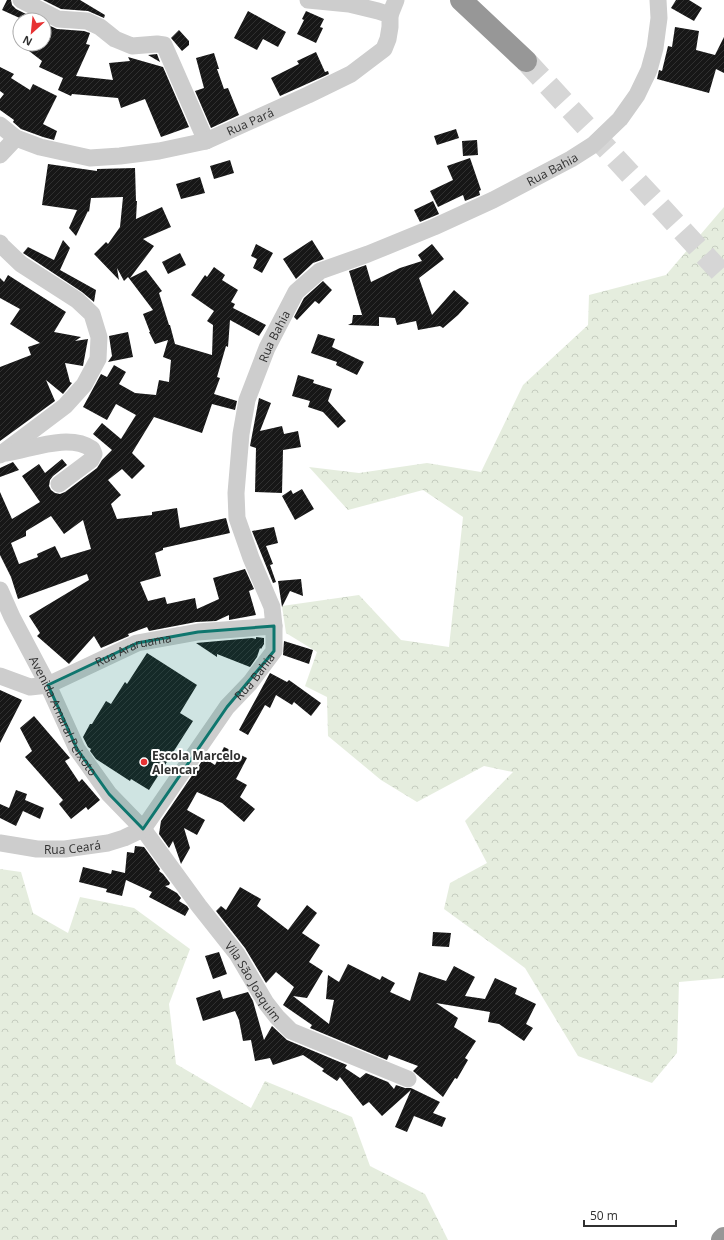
<svg xmlns="http://www.w3.org/2000/svg" width="724" height="1240" font-family="'Open Sans',sans-serif">
	<style>
		.forest { fill: url(#forest-crowns) }
		.building { fill: url(#building-hatch); fill-rule: evenodd }
		.lines { fill: none; stroke-linecap: round; stroke-linejoin: round }
		.highway-tunnel { stroke: #d6d6d6; stroke-width: 22; stroke-dasharray: 22 11; stroke-linecap: butt }
		.minor { stroke: #cdcdcd; stroke-width: 17 }
		.highway { stroke: #979797; stroke-width: 22 }
		.marked { fill: #0f766e; fill-opacity: 0.2; stroke: #0f766e; stroke-width: 3; stroke-linejoin: round }
		.poi-dot { fill: #e73233; stroke: #fff; stroke-width: 1.5 }
		.labels { text-anchor: middle; dominant-baseline: central; stroke-width: 4; stroke-linejoin: round; paint-order: stroke }
		.street-label { font-size: 12px; fill: #303030; stroke: #fff }
		.poi-label { font-size: 12px; font-weight: bold; fill: #303030; stroke: #fff; text-anchor: start }
	</style>
	<defs>
		<pattern id="forest-crowns" width="20" height="18" patternUnits="userSpaceOnUse"><rect width="20" height="18" fill="#e5edde"/><path d="M2 6a3 3 0 1 1 6 0M12 15a3 3 0 1 1 6 0" fill="none" stroke="#c5ccbf"/></pattern>
		<pattern id="building-hatch" width="6" height="6" patternUnits="userSpaceOnUse"><rect width="6" height="6" fill="#171717"/><path d="M-1 1l2-2M0 6l6-6M5 7l2-2" fill="none" stroke="#303030"/></pattern>
	</defs>
	<rect width="100%" height="100%" fill="#fff"/>
	<path class="forest" d="M724,207V978L679,982L677,1053L652,1083L578,1056L525,968L444,909L450,883L487,863L465,821L513,772L484,766L417,802L381,780L328,736L327,697L305,686L317,652L286,633L282,606L359,595L401,640L449,647L463,517L423,490L348,510L309,467L359,473L427,463L481,472L523,385L588,325L589,295L666,275Z
		M0,869L21,872L33,913L68,933L80,897L134,908L190,949L169,1004L176,1064L251,1108L265,1081L352,1117L370,1166L425,1194L448,1240H0Z"/>
	<path class="building" d="M7,0H11L12,5L16,9L38,20H24L2,10Z
		M43,0H80L105,15L104,18L88,11L61,9Z
		M676,0H689L702,8L694,21L671,8Z
		M248,11L286,32L278,47L263,39L257,50L234,38Z
		M306,11L324,19L320,27L323,28L316,43L297,34L304,20L302,19Z
		M44,23L57,29L84,31L90,33L86,44L90,45L76,76L113,80L109,63L130,61L128,57L163,67L189,127L161,137L145,99L121,108L118,98L72,94L71,96L58,90L63,78L39,67L42,61L20,44H44Z
		M675,27L699,31L696,50L715,55L724,37V73L716,69L709,93L657,79L659,70L662,71L668,46L672,47Z
		M179,30L189,41V45L182,51L171,38Z
		M316,52L325,72L328,71L329,74L280,96L271,78L299,64L297,61Z
		M214,53L219,69H217L224,89L228,88L239,115L211,128L195,91L204,88L196,58Z
		M157,54L160,62L148,55Z
		M0,67L14,74L11,78L30,90L33,84L57,96L43,124L57,131L54,140L43,137L21,129L13,122L14,120L0,110V99L4,94L0,91Z
		M456,129L459,138L437,145L434,136Z
		M477,140L478,155L463,156L462,141Z
		M470,158L481,190L479,191L480,195L465,201L463,195L438,207L430,191L453,180L447,166Z
		M230,160L234,173L214,179L210,166Z
		M48,164L97,171V169L135,168L136,201H137L136,219L162,207L171,227L143,239L154,246L130,278L146,270L162,291L159,293L169,325H170L175,344L212,355L213,325L207,321L214,311L191,295L205,275L207,277L214,267L225,275L222,280L238,290L231,302L235,304L233,308L266,325L259,336L230,320L228,347L226,346L217,377L220,378L214,394L237,401L235,410L212,404L202,433L154,417L132,453L145,466L132,479L122,469L108,480L121,495L111,504L117,519L152,515V512L177,508L180,528L226,518L230,533L163,548V550L155,553L161,576L140,582L148,601L165,597L167,604L195,598L197,609L219,599L213,578L245,569L254,589L249,591L256,615L229,620V615L216,621L196,622L149,631L147,627L128,634L129,636L101,648L94,636L69,664L37,636L40,633L29,616L89,580L87,574L18,599L11,577L0,555V492L12,519L40,502L22,476L39,464L45,473L62,459L67,465L53,476L50,480L49,486L51,490L55,493L60,494L65,492L97,468L102,460L112,450L93,434L102,423L121,439L136,415L116,404L107,420L83,407L101,374L107,377L114,365L126,372L119,384L135,393L156,395L159,380L169,382L171,360L163,357L168,340L155,344L149,332H150L143,314L153,310L128,277L124,281L117,268L119,280L94,254L106,242L108,244L120,227L123,197L91,198L89,212L88,211L76,236L69,228L77,210L42,205ZM51,516L64,534L83,520L91,549L61,558L55,546L37,554L38,557L19,564L11,543L26,536V531Z
		M200,177L205,193L181,199L176,184Z
		M433,201L439,214L420,222L414,210Z
		M63,240L70,248L60,270L96,290L94,302L82,292L23,253L28,247L54,260Z
		M312,240L324,259L313,263L296,279L283,259Z
		M256,244L273,253L262,273L253,268L257,259L251,256Z
		M432,244L444,259L419,278L432,315L454,290L469,303L458,315L443,328L440,326L418,330L416,321L397,325L395,318L379,317V326L348,325L352,323L353,315H362L363,318L349,271L366,265L371,282L400,268L422,261L418,255Z
		M180,253L186,265L168,274L162,262Z
		M8,275L66,312L54,332L81,337L75,341L88,339L83,366L65,363L70,382L72,383L63,394L46,380L55,401L0,441V367L31,355L28,347L40,343L10,324L20,309L0,298V278L4,282Z
		M323,281L332,290L319,304L315,301L297,320L294,317L304,298Z
		M128,332L133,357L108,362L112,356L109,336Z
		M318,334L335,339L332,347L364,362L357,375L336,365L337,362L311,353Z
		M298,375L314,380L313,383L332,389L328,401L346,421L338,428L323,412L308,407L310,401L292,396Z
		M259,398L271,403L260,431L282,426L284,434L298,431L301,447L283,450L282,493L255,492L256,448L250,446Z
		M13,462L19,470L0,477V468Z
		M302,489L314,509L295,520L282,496L291,490L293,494Z
		M274,527L278,543L266,546L273,564L270,565L276,582L273,583L252,531Z
		M301,579L303,596L290,591L282,607L278,581Z
		M256,637L264,638V644L261,649L260,648L257,657L250,667L217,654V657L196,643L252,638L256,639Z
		M284,641L313,650L309,664L283,655Z
		M147,653L197,685L180,713L193,721L149,790L131,779L130,781L96,759L90,751L91,749L88,747L83,737L90,724H92L106,701L111,704L125,682L127,684Z
		M270,673L287,682L289,680L321,703L311,716L294,702L292,705L276,695L270,708L265,705L248,735L239,730Z
		M0,690L22,700L0,743Z
		M34,716L70,758L65,761L79,782L82,779L100,800L88,810L86,807L71,819L59,804L63,800L25,757L32,751L20,728Z
		M224,747L247,758L236,779L247,785L240,797L255,809L244,822L222,803L197,792L187,810L205,820L197,835L184,828L190,848L181,864L173,841L169,848L159,834L161,821L204,758L215,765Z
		M16,790L27,794L25,800L44,808L40,819L23,811L16,826L0,818V804L9,808Z
		M135,846L144,847L160,869L159,871L163,874L170,883L169,885L165,886L177,893L181,898L179,901L187,906L189,909L185,916L149,897L152,892L126,880L122,896L106,892L107,889L79,882L83,867L111,874L112,870L125,873L127,852L134,853Z
		M240,887L261,899L257,906L288,930L307,905L317,913L302,933L320,945L309,962L323,971L307,998L293,996L329,1024L334,1000L326,999L328,975L339,982L348,964L380,980L382,976L395,983L390,992L410,1001L419,972L446,981L454,966L475,977L465,996L485,999L495,978L517,988L515,994L536,1004L526,1024L533,1028L524,1041L499,1024L488,1022L490,1012L436,1003L458,1018L454,1027L476,1041L465,1058L468,1060L457,1079L455,1078L443,1097L413,1071L418,1066L389,1055L387,1060L310,1028L312,1025L283,1005L294,987L276,972L266,983L245,948L216,911L221,906L226,910Z
		M433,932L451,933L449,947L432,946Z
		M219,952L227,974L213,979L205,956Z
		M220,990L223,999L248,992L253,1001L264,1040L272,1026L287,1040L347,1065L345,1068L360,1078L366,1073L388,1082L394,1089L396,1085L405,1088H411L440,1102L433,1113L446,1118L442,1127L414,1116L407,1132L395,1127L411,1090L382,1116L369,1102L363,1106L340,1077L337,1081L322,1071L324,1069L303,1055L273,1065L270,1058L255,1061L251,1040L243,1041L239,1020L235,1011L203,1021L196,998Z"/>
	<g class="lines">
		<path class="highway-tunnel" d="M526,61L724,276"/>
		<g class="minor">
			<path d="M21,0L58,19L87,21L100,27L115,39L132,46L157,44L164,45L206,141"/>
			<path d="M390,15L396,0"/>
			<path id="s1" d="M0,125L16,138L40,147L90,158L120,156L159,151L206,141L308,95L351,74L384,49L388,39L390,27V15L378,11L349,4L308,0"/>
			<path d="M0,155L16,138"/>
			<path d="M0,243L2,246L21,264L77,300L92,314L99,337L98,359L84,385L65,406L0,455"/>
			<path d="M6,453C32,449 69,433 92,449L94,454L91,460L59,484"/>
			<path id="s2" d="M0,590L12,617L48,685L77,749L109,794L143,829L199,906L237,954L266,1003L277,1017L291,1031L408,1079"/>
			<path id="s3" d="M0,676L30,687L48,685L137,643L198,632L274,626"/>
			<path id="s4" d="M0,843L37,849H65L108,843L124,838L143,829L227,707L250,683L274,651V626L272,607L251,558L237,518L236,493L241,434L247,400L267,348L296,292L320,271L368,254L434,227L493,200L571,159L593,145L620,119L637,95L649,70L655,48L659,18L658,0"/>
		</g>
		<path class="highway" d="M461,0L526,61
			M722,1240L724,1238"/>
	</g>
	<path class="marked" d="M274,626V651L227,707L143,829L109,794L77,749L48,685L137,643L198,632Z"/>
	<circle class="poi-dot" cx="144" cy="762" r="4"/>
	<g class="labels">
		<g class="street-label">
			<text stroke="none"><textPath href="#s1" startOffset="263">Rua Pará</textPath></text>
			<text stroke="none"><textPath href="#s4" startOffset="1031">Rua Bahia</textPath></text>
			<text stroke="none"><textPath href="#s4" startOffset="696">Rua Bahia</textPath></text>
			<text stroke="none"><textPath href="#s3" startOffset="143">Rua Araruama</textPath></text>
			<text stroke="none"><textPath href="#s4" startOffset="336">Rua Bahia</textPath></text>
			<text stroke="none"><textPath href="#s2" startOffset="141">Avenida Amaral Peixoto</textPath></text>
			<text stroke="none"><textPath href="#s4" startOffset="73">Rua Ceará</textPath></text>
			<text stroke="none"><textPath href="#s2" startOffset="469">Vila São Joaquim</textPath></text>
		</g>
		<g class="poi-label">
			<text x="152" y="755">Escola Marcelo<tspan x="152" dy="14">Alencar</tspan></text>
		</g>
	</g>
	<g transform="translate(32 32) rotate(207)"><circle r="19" fill="#ffffff" stroke="#acacac"/>
	<path d="M0-3L7 15L0 10L-7 15Z" fill="#e73233"/>
	<text y="-6" font-size="11" font-weight="bold" text-anchor="middle" fill="#303030">N</text>
	</g>
	<path d="M584 1220v6h92v-6" fill="none" stroke="#303030" stroke-width="2"/>
	<text x="590" y="1220" font-size="12" fill="#303030" stroke="#ffffff" stroke-width="3" paint-order="stroke">50 m</text>
</svg>
